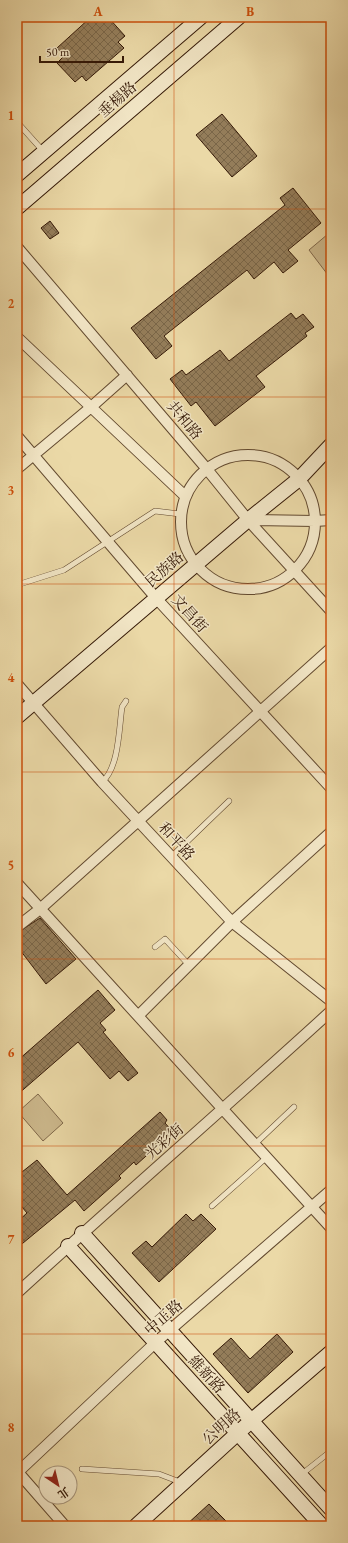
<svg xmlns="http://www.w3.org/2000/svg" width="348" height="1543" font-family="'EB Garamond','Noto Serif TC',serif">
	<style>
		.park { fill: #ccb88c; stroke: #80684a }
		.building { fill: url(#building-cross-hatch); stroke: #351907 }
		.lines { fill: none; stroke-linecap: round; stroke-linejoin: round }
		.lane-casing { stroke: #62492f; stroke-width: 6 }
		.street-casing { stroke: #62492f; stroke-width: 12 }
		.secondary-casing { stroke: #351907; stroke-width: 16 }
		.lane { stroke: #f2e6c6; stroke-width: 5 }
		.street { stroke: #f2e6c6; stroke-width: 10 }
		.secondary { stroke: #f2e6c6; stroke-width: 14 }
		.grid { fill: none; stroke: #cd4f0b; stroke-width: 1; stroke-opacity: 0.55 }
		.labels { text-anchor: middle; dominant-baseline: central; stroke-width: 3; stroke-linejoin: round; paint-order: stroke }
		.street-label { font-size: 15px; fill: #351907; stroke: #f2e6c6 }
		.neatline { fill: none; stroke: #cd4f0b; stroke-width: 1.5 }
		.grid-label { font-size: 13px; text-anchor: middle; font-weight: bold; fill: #cd4f0b }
	</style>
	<defs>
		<pattern id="building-cross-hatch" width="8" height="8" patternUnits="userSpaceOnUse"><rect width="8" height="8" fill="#947d5a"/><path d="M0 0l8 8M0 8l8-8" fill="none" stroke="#7a6648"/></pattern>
	</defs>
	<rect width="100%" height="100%" fill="#ebd9a7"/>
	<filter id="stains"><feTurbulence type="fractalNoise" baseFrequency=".005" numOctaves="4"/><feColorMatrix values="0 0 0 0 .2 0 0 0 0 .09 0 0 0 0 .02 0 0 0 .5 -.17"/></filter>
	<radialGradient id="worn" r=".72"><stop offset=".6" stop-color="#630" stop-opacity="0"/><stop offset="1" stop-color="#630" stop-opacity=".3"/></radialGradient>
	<path class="park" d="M328,234L331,238V279L309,250Z
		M38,1094L63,1123L43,1141L18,1112Z"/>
	<path class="building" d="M91,17H96L101,22L108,17L125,36L118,42L124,48L86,81L82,76L75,82L57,63L64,56L57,48Z
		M222,114L257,156L232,177L196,135Z
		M293,188L321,223L288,250L298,261L283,273L274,262L254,279L247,270L164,336L172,346L156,359L131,328L285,205L280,198Z
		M50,221L59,233L50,239L41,228Z
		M291,313L296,319L303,314L314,327L305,333L307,336L256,376L265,387L215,426L196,402L191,406L170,379L182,370L186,375L220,350L229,361Z
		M40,918L76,959L46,984L17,946V933Z
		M98,990L115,1010L100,1023L106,1030L103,1032L138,1073L128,1081L119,1071L110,1079L78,1042L17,1095V1061Z
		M160,1112L167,1120L165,1123L173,1132L136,1165L134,1162L119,1176L121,1178L84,1211L75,1200L17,1248V1222L27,1213L17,1201V1176L37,1160L67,1195Z
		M186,1214L193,1221L201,1214L216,1229L159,1282L132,1253L146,1241L152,1247Z
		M277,1334L293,1352L248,1393L213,1354L231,1338L250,1359Z
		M209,1504L231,1526H185Z"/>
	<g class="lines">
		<g class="lane-casing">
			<path id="lane" d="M17,122L43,151
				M17,585L64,570L155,511L180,514
				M102,782C119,768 119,728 122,707L126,701
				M171,857L229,801
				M155,947L165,939L189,965
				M255,1144L294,1107
				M212,1206L267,1157
				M82,1469L159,1474L180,1482
				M302,1474L331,1451"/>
		</g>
		<g class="street-casing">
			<path id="street" d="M17,247L206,468L248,520L331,611
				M17,337L185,496
				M17,436L156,598L331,788
				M181 522a67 67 0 1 1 134 0a67 67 0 1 1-134 0Z
				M17,469L90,408L127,375
				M248,520L315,521L331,520
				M17,684L102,782L232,922L331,1001
				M17,883L331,1228
				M17,927L40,909L331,648
				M138,1016L232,922L331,832
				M17,1293C121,1198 227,1106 331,1011
				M17,1471L65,1526
				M18,1472L155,1343L331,1190"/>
		</g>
		<g class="secondary-casing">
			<path id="secondary" d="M17,175L201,17
				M17,208L239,17
				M17,717L248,520L299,479L331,445
				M82,1233L331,1509
				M68,1246L322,1526
				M136,1526L251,1421L331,1352"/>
		</g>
		<use href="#lane" class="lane"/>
		<use href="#street" class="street"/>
		<use href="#secondary" class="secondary"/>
	</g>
	<path class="grid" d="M174,17V1526M17,209H331M17,397H331M17,584H331M17,772H331M17,959H331M17,1146H331M17,1334H331"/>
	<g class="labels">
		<g class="street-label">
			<text transform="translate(117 99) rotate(-41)">垂楊路</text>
			<text transform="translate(185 420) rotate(50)">共和路</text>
			<text transform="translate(164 569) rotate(-41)">民族路</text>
			<text transform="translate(190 613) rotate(48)">文昌街</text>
			<text transform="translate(177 841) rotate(47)">和平路</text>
			<text transform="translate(164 1141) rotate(-41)">光彩街</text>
			<text transform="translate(163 1317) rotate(-41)">中正路</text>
			<text transform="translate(207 1374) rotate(47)">維新路</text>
			<text transform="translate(221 1426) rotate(-42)">公明路</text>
		</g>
	</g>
	<rect width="348" height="1543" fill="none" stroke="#ebd9a7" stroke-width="44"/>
	<g transform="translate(58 1485) rotate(145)"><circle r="19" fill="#f2e6c6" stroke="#a6947a"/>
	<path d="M0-3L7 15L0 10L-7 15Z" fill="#8f2418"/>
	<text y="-6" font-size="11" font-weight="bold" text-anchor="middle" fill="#351907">北</text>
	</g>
	<path d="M40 56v6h83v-6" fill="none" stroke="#351907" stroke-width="2"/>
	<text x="46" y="56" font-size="12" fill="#351907" stroke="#f2e6c6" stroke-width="3" paint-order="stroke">50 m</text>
	<rect x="22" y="22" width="304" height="1499" class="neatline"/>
	<g class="grid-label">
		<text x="98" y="16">A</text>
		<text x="250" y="16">B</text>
		<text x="11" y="120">1</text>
		<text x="11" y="308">2</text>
		<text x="11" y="495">3</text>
		<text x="11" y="682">4</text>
		<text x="11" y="870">5</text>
		<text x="11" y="1057">6</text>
		<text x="11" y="1244">7</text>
		<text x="11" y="1432">8</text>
	</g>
	<rect width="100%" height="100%" filter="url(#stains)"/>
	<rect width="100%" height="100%" fill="url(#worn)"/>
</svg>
